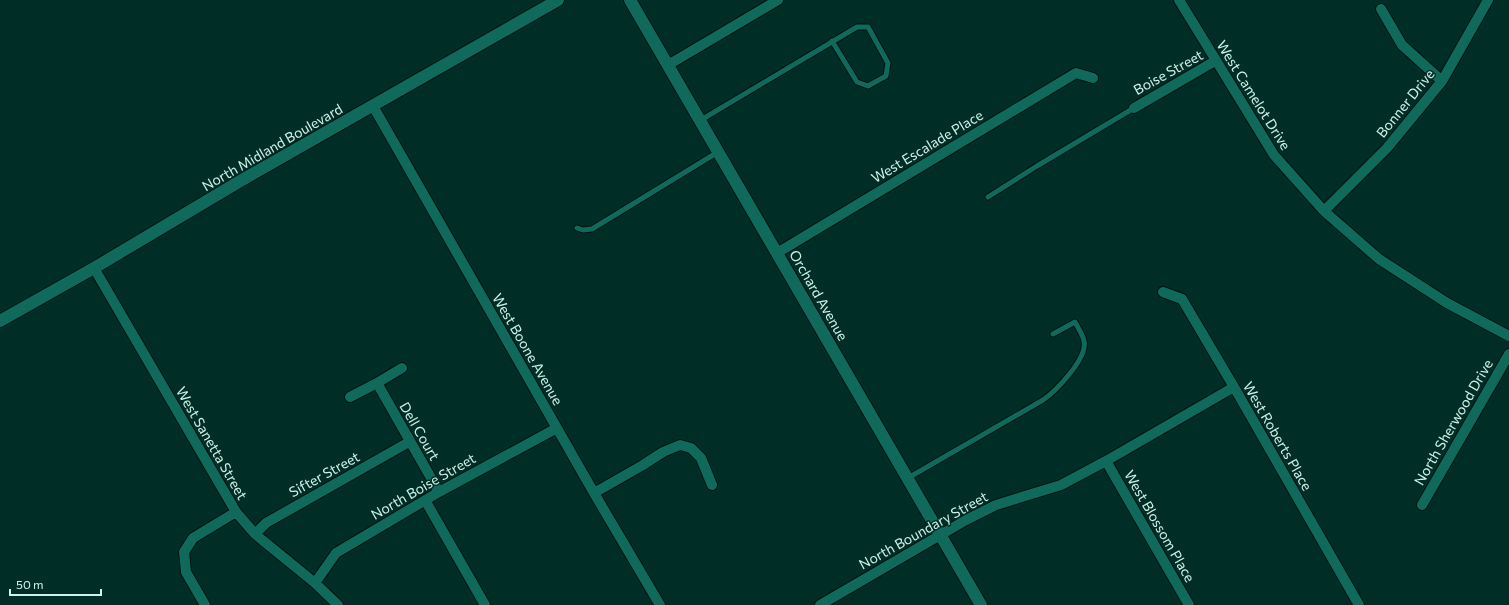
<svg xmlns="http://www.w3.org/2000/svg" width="1509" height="605" font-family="Commissioner,sans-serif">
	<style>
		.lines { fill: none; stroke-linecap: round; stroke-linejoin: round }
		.service-casing { stroke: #00130f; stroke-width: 7 }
		.minor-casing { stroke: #00130f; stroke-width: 12 }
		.tertiary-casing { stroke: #00130f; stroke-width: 14 }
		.secondary-casing { stroke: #00130f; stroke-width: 14 }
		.service { stroke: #106a5c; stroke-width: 5 }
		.minor { stroke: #106a5c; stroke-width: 10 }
		.tertiary { stroke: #106a5c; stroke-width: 12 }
		.secondary { stroke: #106a5c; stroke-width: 12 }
		.labels { text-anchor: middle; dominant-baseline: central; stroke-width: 3; stroke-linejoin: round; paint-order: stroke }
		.street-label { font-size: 14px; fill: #cdf2e9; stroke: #002e26 }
	</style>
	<rect width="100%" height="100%" fill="#002e26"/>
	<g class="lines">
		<g class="service-casing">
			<path id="service" d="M701,120L857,27H868L888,63L886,76L868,86L857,82L832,41
				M988,197L1037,166L1134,108
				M577,228L583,230L592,229L718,152
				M908,478L1043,400C1056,391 1088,358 1084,341C1083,335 1078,328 1075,322L1053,334"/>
		</g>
		<g class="minor-casing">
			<path id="minor" d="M1179,0L1274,155L1324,211L1379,259L1447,303L1509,336
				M1381,9L1402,45L1442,81
				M668,65L778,0
				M373,106L594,493L660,605
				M1134,108L1215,61
				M1324,211L1387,148L1442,81L1488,0
				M777,253L1076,73L1093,78
				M94,268L236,512L255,534L315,583L338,605
				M1163,292L1182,299L1234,387L1359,605
				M402,368L377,383L439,492
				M350,397L377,383
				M1106,461L1189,605
				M594,493L643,465L663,452L680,445L691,448L701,458L712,485
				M425,500L485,605
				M1422,505L1509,354
				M255,534L266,523L409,442
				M315,583L336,553L439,492L557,428
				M205,605L186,572L184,552L193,538L236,512
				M820,605L966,520L996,505L1061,485L1106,461L1234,387"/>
		</g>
		<g class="tertiary-casing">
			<path id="tertiary" d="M630,0L981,605"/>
		</g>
		<g class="secondary-casing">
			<path id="secondary" d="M0,321L94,268L242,180L558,0"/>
		</g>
		<use href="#service" class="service"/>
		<use href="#minor" class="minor"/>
		<use href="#tertiary" class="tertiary"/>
		<use href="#secondary" class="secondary"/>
	</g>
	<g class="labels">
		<g class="street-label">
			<text transform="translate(1168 72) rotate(-29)">Boise Street</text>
			<text transform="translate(1254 95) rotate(58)">West Camelot Drive</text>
			<text transform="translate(1405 103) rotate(-51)">Bonner Drive</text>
			<text transform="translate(927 146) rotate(-31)">West Escalade Place</text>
			<text transform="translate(272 147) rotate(-30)">North Midland Boulevard</text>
			<text transform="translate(819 295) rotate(60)">Orchard Avenue</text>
			<text transform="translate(528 349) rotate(60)">West Boone Avenue</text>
			<text transform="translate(1453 422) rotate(-60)">North Sherwood Drive</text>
			<text transform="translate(420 431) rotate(60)">Dell Court</text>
			<text transform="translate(1278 436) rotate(60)">West Roberts Place</text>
			<text transform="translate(212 443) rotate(60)">West Sanetta Street</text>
			<text transform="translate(324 474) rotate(-29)">Sifter Street</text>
			<text transform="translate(423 486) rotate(-30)">North Boise Street</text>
			<text transform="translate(1160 526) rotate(60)">West Blossom Place</text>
			<text transform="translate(923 530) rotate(-29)">North Boundary Street</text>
		</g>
	</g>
	<path d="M10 589v6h91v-6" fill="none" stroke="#cdf2e9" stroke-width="2"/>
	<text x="16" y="589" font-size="12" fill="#cdf2e9" stroke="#002e26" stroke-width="3" paint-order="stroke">50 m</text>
</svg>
